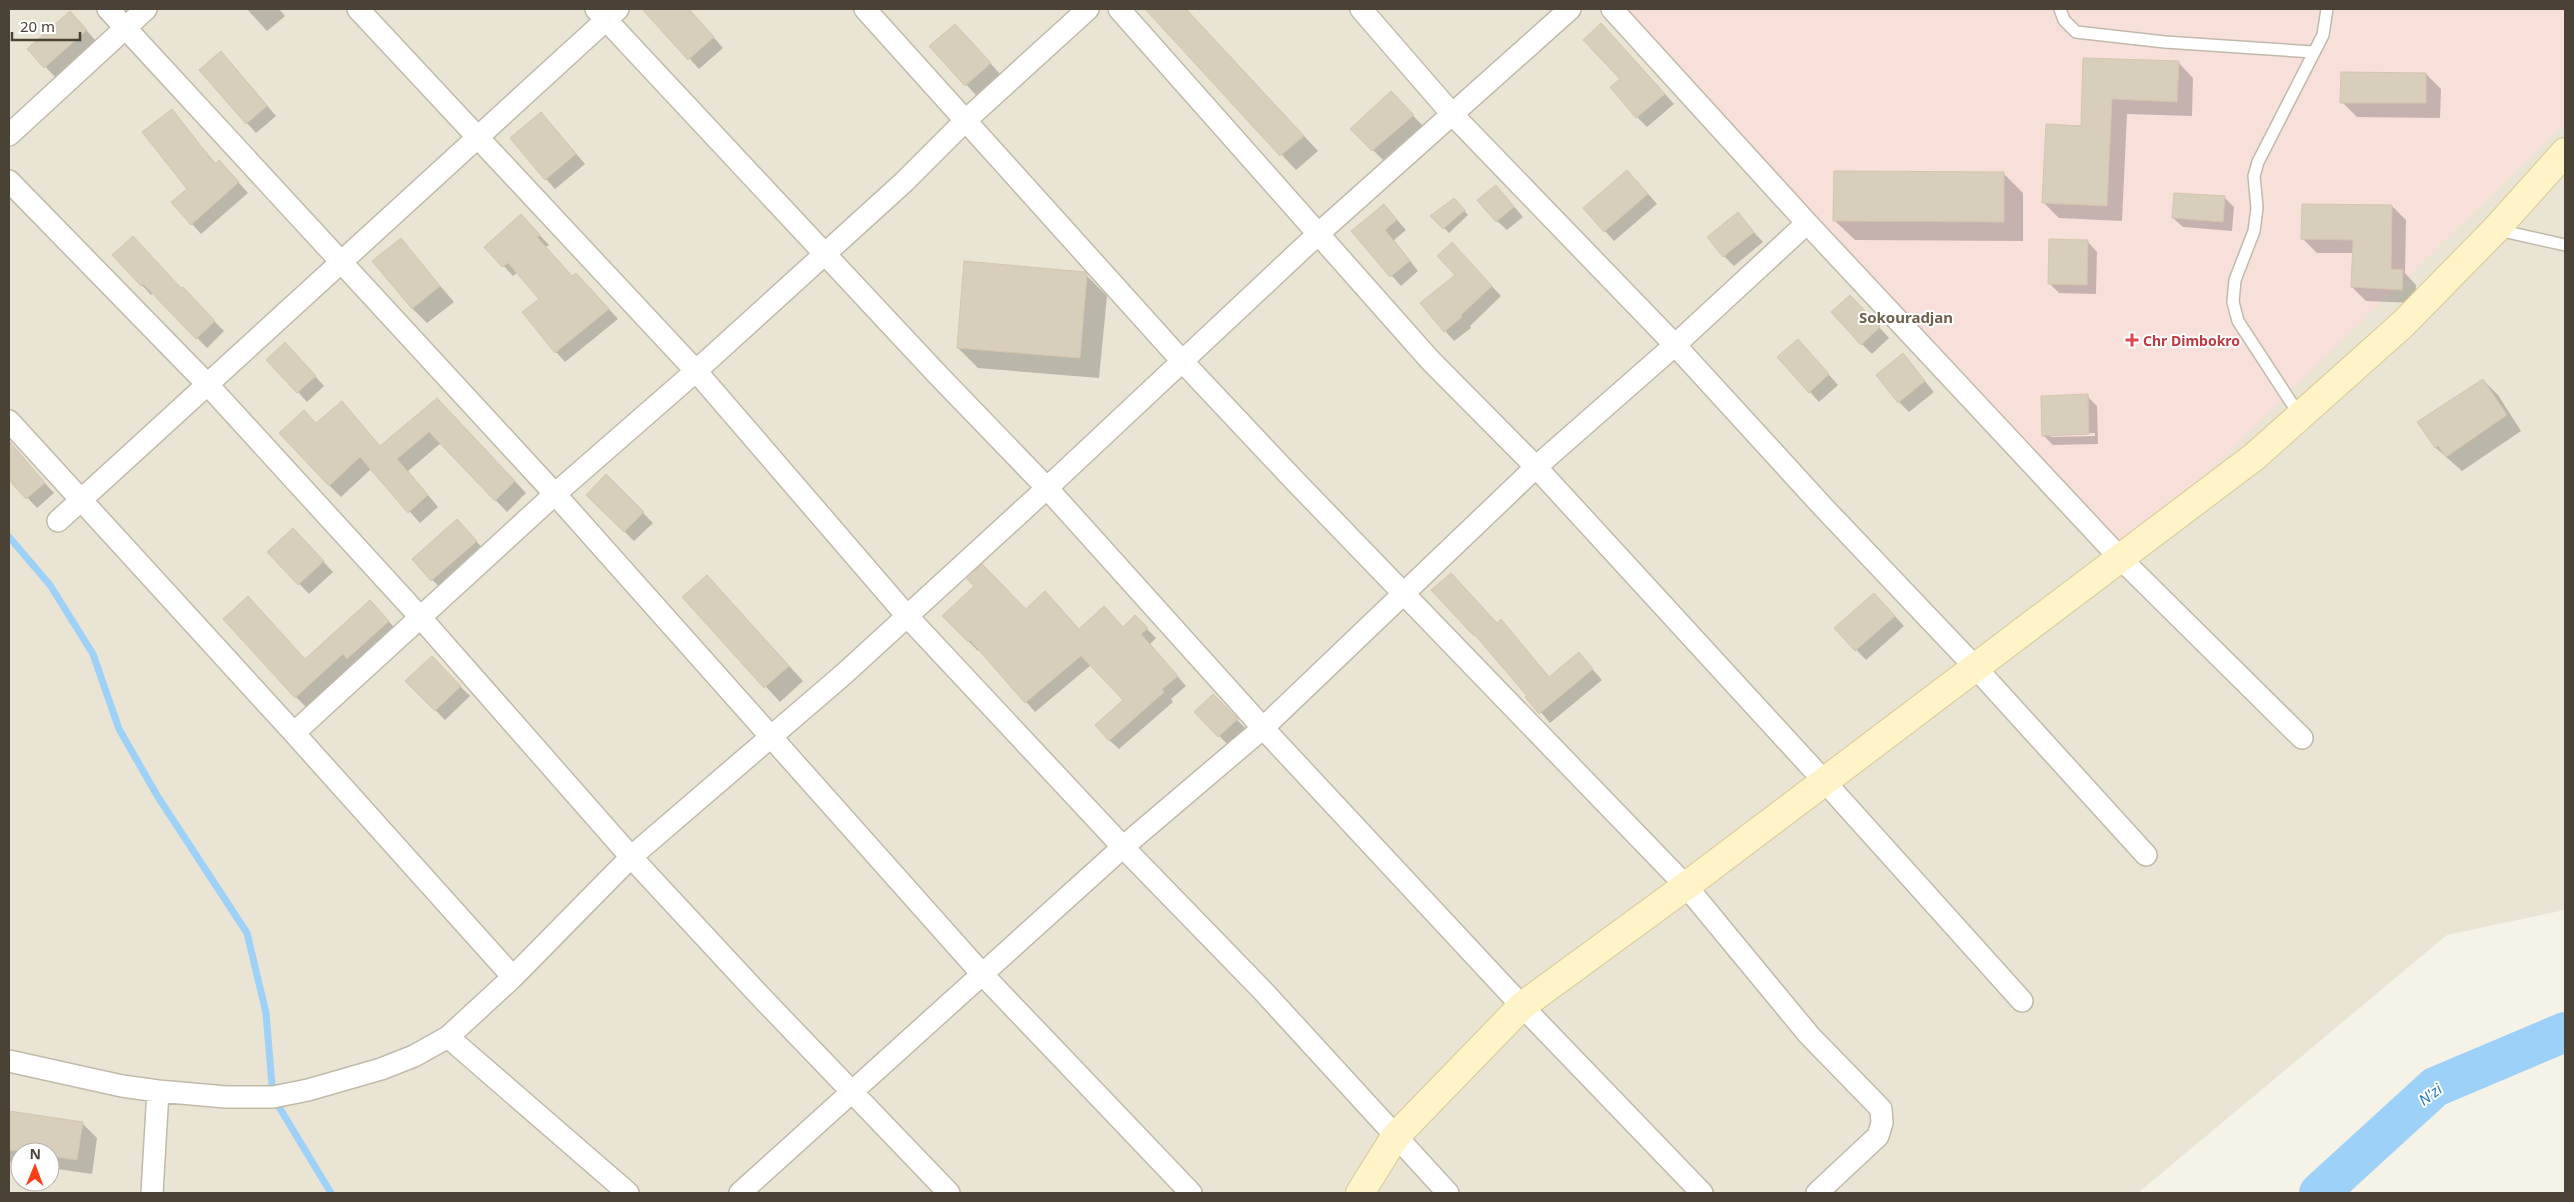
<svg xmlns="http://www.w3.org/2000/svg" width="2574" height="1202" font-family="'Noto Sans',sans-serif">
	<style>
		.residential { fill: #eae4d5; fill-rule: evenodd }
		.medical { fill: #f7dfda }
		.shadow { fill: #0003; fill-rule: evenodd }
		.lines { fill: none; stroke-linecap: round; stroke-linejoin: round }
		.stream { stroke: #9ed1f8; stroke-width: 7 }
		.river { stroke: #9ed1f8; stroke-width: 40 }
		.building { fill: #d8cebc; stroke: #d4c6ae }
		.service-casing { stroke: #c2baa9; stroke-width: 14 }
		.minor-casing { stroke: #c2baa9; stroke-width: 24 }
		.secondary-casing { stroke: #dac993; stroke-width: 30 }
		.service { stroke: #fff; stroke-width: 11 }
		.minor { stroke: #fff; stroke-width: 21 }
		.secondary { stroke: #fff3c8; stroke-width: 28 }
		.health-dot { fill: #e0444e; stroke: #fff; stroke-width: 2 }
		.labels { text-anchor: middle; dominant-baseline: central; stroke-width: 4; stroke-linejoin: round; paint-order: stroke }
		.health-label { font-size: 14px; font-weight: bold; fill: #be3a42; stroke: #fff; text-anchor: start }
		.neighbourhood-label { font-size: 15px; font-weight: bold; fill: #6e614b; stroke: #fff }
		.water-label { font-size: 15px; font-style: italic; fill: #227ac2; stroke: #fff }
	</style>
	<rect width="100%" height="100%" fill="#f5f2e8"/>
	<path class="residential" d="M9,9H2565V910L2447,935L2138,1193H9ZM20,1152H50V1182H20Z"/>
	<path class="medical" d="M1621,9H2565V123L2120,558Z"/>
	<path class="shadow" d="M247,9H279L285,16L267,31Z
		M654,9H689L723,48L699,69L649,14Z
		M1147,9H1186L1318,151L1296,170Z
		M80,23L96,41L55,77L29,49Z
		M965,35L1000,74L976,95L931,47Z
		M1611,35L1674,104L1647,127L1637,117L1621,79Z
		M2084,59L2178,62L2193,78L2192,116L2127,114L2122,221L2059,218L2044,203L2082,127Z
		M231,63L276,116L256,133L247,123Z
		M2426,74L2441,89L2440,118L2357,117L2342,102Z
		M1391,93L1423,126L1383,160L1352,129Z
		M172,111L216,164L229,172L248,193L201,234L192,224L188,189Z
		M551,124L585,164L555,189L546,179Z
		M2003,173L2023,193V241L1855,240L1835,221Z
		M1637,181L1657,204L1614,241L1605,231Z
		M1506,197L1523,217L1507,230L1497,221Z
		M2224,197L2234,207L2232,231L2183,227L2173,218Z
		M1458,204L1468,215L1449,233L1432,216Z
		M1384,205L1406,230L1394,240L1418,271L1401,286L1352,231Z
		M2392,206L2406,220L2405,273L2416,285L2415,303L2366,301L2352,287L2354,253H2317L2303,239Z
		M1737,214L1763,242L1734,266L1724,256Z
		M531,226L549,245L546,247L573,277L586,284L618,319L565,362L556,352L541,299L518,272L513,276L486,247Z
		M400,239L454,302L427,323L412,308Z
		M2088,242L2097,252L2096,294L2059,293L2049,283Z
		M1461,253L1501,296L1470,326L1471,328L1454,341L1421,304L1456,275Z
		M114,255L182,289L224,331L207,348L153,293L151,295Z
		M1084,273L1107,296L1099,378L978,368L958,348Z
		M1860,306L1889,338L1872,354L1862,344Z
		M1808,351L1838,385L1819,402L1810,392Z
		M295,354L324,386L307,402L298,392Z
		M1903,355L1934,392L1909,412L1899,402Z
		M2483,380L2498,395L2521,431L2462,471L2436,448L2419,422Z
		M2087,396L2097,406L2098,444L2053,445L2043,435ZM2095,433V436L2051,437V434Z
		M342,403L381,447L449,411L526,493L507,512L441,443L408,471L438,507L420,523L371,469L341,497L329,485L316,424Z
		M13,448L54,493L37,508L9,478V451Z
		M606,475L653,523L634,541L587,495Z
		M467,531L486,552L442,590L413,559Z
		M303,540L333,572L309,594L269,552Z
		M1433,590L1497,625L1501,621L1550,678L1588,664L1602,680L1550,723L1484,645Z
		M721,591L803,681L780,702L683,597Z
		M1884,604L1904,626L1866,660L1836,628Z
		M1026,611L1080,630L1123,628L1135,617L1156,638L1150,644L1186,686L1171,699L1173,702L1119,749L1109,740L1125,700L1091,665L1035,712L980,649L978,651L944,616Z
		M383,615L401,635L309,710L296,697L306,660Z
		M431,658L470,696L445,720L407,681Z
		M1213,695L1246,729L1229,746L1196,712Z
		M9,1112L82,1123L97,1138L92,1174L50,1168V1152H20V1163L9,1162Z"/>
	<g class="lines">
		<path class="stream" d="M9,537L50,585L93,654L119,729L158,797L247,933L266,1013L273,1097L331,1193"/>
		<path class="river" d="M2319,1193L2435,1087L2565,1032"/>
	</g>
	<path class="building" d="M642,9H689L714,37L688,60Z
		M1145,9H1186L1304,136L1280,156Z
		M70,11L87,30L44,68L27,49Z
		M1601,23L1665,94L1636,118L1610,87L1620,79L1583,40Z
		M955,24L991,63L965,86L929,46Z
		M221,51L267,106L246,124L199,70Z
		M2083,58L2179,61L2177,102L2112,99L2107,206L2042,203L2046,124L2081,126Z
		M2341,72L2426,73V103H2340Z
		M1391,91L1414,115L1372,151L1350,129Z
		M172,109L215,164L219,160L239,182L191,225L171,202L187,189L142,132Z
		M541,112L576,154L545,180L510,138Z
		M1627,170L1648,194L1604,232L1583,208Z
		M1834,171L2004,172V222L1833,221Z
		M1496,185L1514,207L1496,222L1477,200Z
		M2174,193L2225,196L2223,222L2172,218Z
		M1454,198L1465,210L1443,229L1430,216Z
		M1384,204L1397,220L1385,230L1410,261L1390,277L1351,231Z
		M2302,204L2392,205L2391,269L2403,270L2402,290L2351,287L2353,240L2301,239Z
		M1738,212L1754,232L1723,257L1707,237Z
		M521,214L540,235L537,237L572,276L576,273L609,309L555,353L522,312L539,299L508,263L502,267L484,247Z
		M133,236L181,288L183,287L215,321L196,339L143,284L141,286L112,255Z
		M401,238L440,286L412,309L372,261Z
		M2049,239L2088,240L2087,285L2048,284Z
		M1452,242L1492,286L1461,315L1462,317L1444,332L1420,303L1455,275L1437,256Z
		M964,261L1085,272L1087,275L1080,358L957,348Z
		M1850,295L1880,327L1861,345L1831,312Z
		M1798,339L1829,374L1809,393L1777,357Z
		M285,342L316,376L297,393L266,360Z
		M1903,353L1925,381L1898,403L1876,375Z
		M2483,379L2507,415L2446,457L2438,446L2435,448L2417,422Z
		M2088,394L2089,434L2042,436L2041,396Z
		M437,398L515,481L495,501L429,432L397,459L428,495L408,513L360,457L329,486L279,433L304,410L316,423L342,401L380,446Z
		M9,441L45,483L26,499L9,480Z
		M606,474L644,512L624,532L586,495Z
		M457,519L477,541L431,581L412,559Z
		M293,528L324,561L298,585L267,552Z
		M982,564L1026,609L1045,591L1079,629L1104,606L1123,627L1135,615L1148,628L1141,634L1178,676L1162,689L1164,692L1109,741L1095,725L1123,700L1081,656L1025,703L970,640L968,642L942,616L974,586L967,579Z
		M1451,573L1497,623L1501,619L1549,677L1579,652L1593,669L1539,714L1525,697L1527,696L1475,635L1474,636L1431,590Z
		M707,575L789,666L764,688L682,597Z
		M1874,593L1895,616L1855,651L1834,628Z
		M248,596L305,659L370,600L389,621L347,659L343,654L295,698L223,619Z
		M432,656L461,686L435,711L405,681Z
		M1213,694L1238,719L1218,737L1194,712Z
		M9,1111L83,1122L77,1160L50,1156V1152L9,1150Z"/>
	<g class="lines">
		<g class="service-casing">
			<path id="service" d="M2060,9L2064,20L2076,32L2165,42L2313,52
				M2498,230L2565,245
				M2300,416L2238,321L2233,302L2235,280L2254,231L2257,208L2254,176L2258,162L2323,35L2327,9"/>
		</g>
		<g class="minor-casing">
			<path id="minor" d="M108,9L555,494L983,975L1191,1193
				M358,9L696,371L907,616L1123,847L1263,991L1448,1193
				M596,9L938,375L1047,488L1263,728L1522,1006L1702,1193
				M865,9L1182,361L1295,481L1686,886L1809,1035L1881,1109L1882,1123L1878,1136L1817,1193
				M1119,9L1430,360L1536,467L1825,782L2022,1001
				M1361,9L1452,114L1675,345L1825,509L1976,668L2146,855
				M1612,9L1807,223L2120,558L2302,738
				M9,135L146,9
				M9,181L208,385L421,618L631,857L761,997L949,1193
				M9,421L294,733L513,977
				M58,521L618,9
				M294,733L555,494L696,371L904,182L965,121L1088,9
				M448,1037L628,1193
				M9,1061L122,1086L158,1091L226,1097H273L308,1090L381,1069L414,1056L448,1037L513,977L631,857L844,674L1047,488L1318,234L1570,9
				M152,1193L158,1091
				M740,1193L1123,847L1263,728L1536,467L1675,345L1807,223"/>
		</g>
		<g class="secondary-casing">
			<path id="secondary" d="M1360,1193L1395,1137L1522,1006L1686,886L2254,457L2403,324L2496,229L2565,152"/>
		</g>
		<use href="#service" class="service"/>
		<use href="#minor" class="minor"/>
		<use href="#secondary" class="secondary"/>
	</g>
	<path class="health-dot" d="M2129.5 332.5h5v5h5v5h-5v5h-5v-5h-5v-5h5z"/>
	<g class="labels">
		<g class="health-label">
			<text x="2143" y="340">Chr Dimbokro</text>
		</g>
		<g class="neighbourhood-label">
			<text x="1906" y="317">Sokouradjan</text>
		</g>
		<g class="water-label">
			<text transform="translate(2430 1094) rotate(-37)">N'zi</text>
		</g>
	</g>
	<rect width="2574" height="1202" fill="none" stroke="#4a4235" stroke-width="20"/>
	<g transform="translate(35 1167) rotate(1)"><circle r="24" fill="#ffffff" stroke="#b7b3ae"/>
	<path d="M0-4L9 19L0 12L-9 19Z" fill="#ff3e15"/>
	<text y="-8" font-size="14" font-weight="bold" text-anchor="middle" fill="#4a4235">N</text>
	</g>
	<path d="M12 32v8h68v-8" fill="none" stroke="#4a4235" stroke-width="2.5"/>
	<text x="20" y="32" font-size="15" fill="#4a4235" stroke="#ffffff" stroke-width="4" paint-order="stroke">20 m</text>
</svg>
